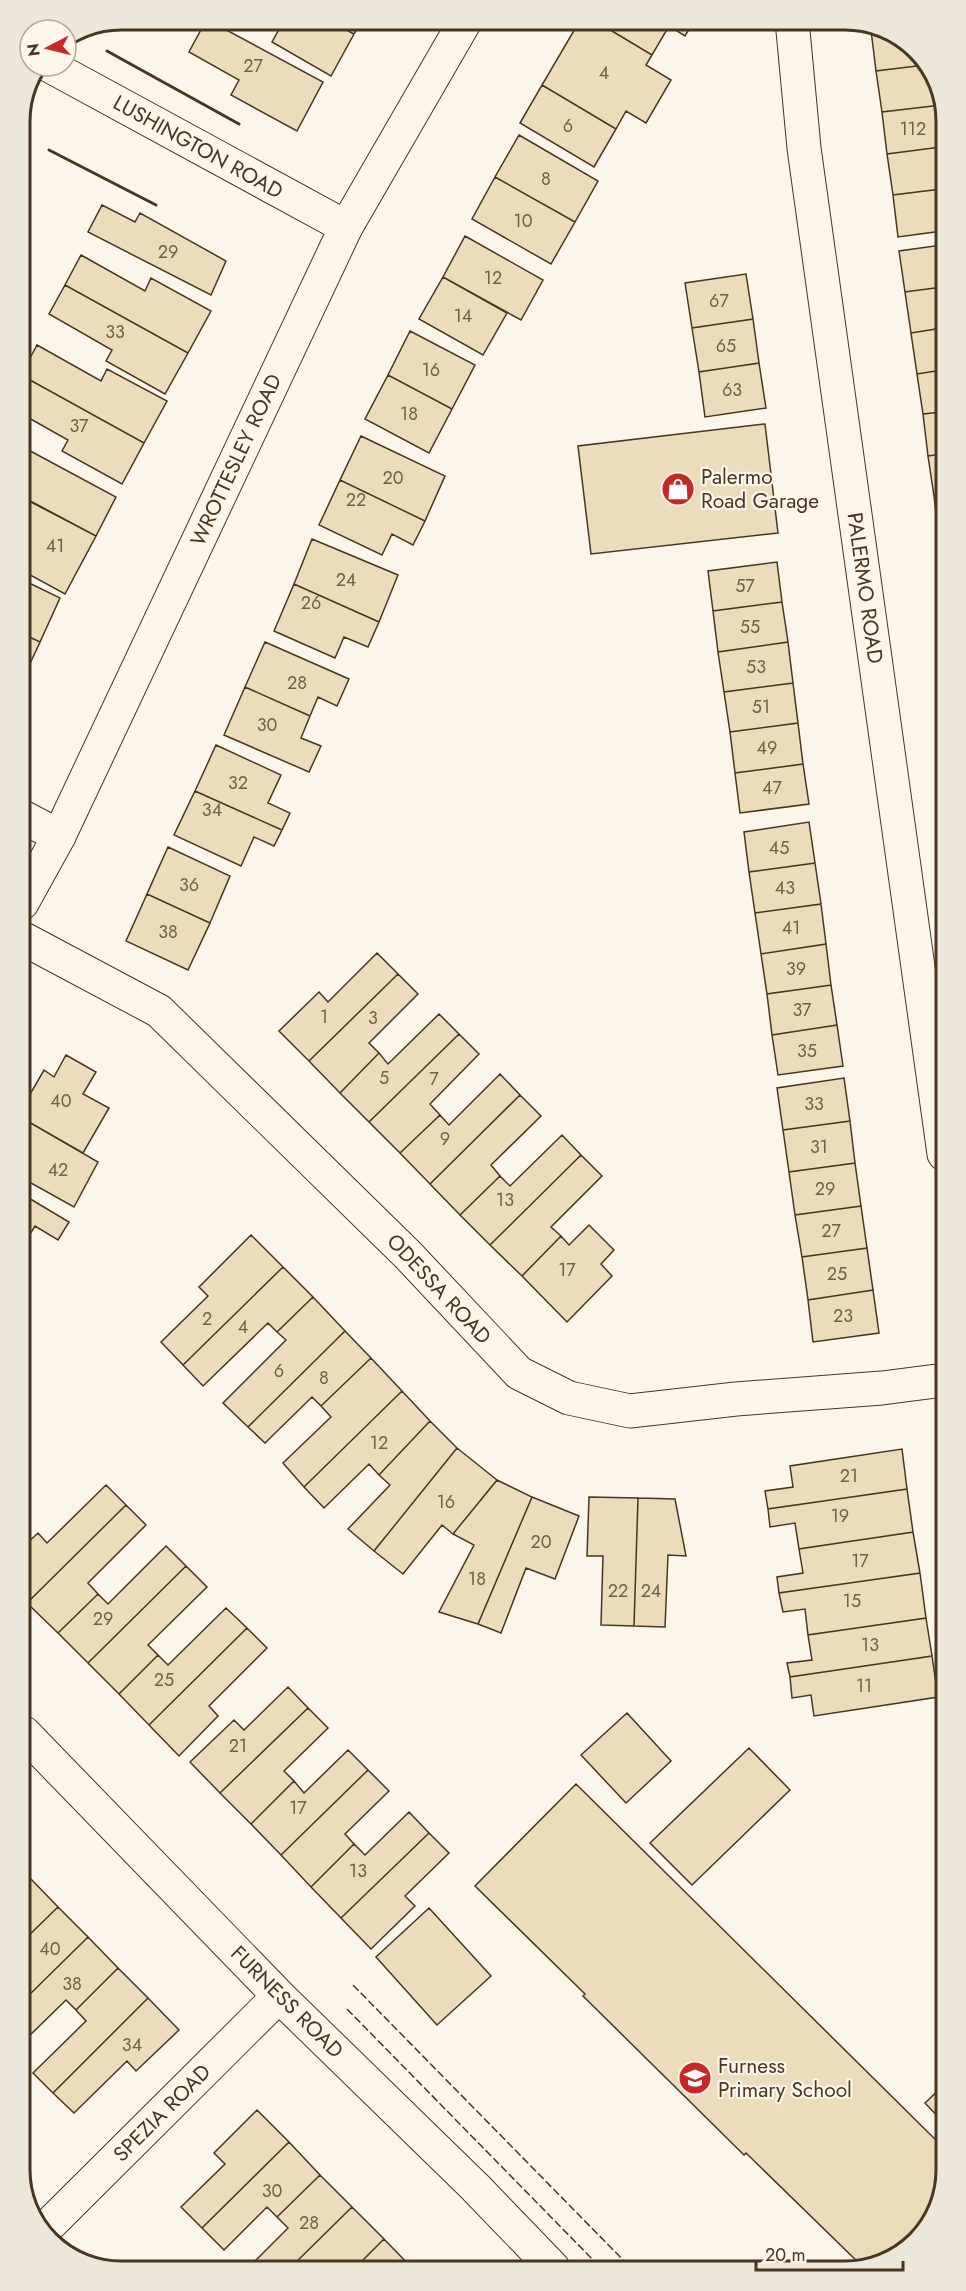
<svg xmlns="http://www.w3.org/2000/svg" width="966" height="2291" font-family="Jost,sans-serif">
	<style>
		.building { fill: #ecdcbc; stroke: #4a3520; stroke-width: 1.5 }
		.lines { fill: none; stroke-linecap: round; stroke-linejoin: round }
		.minor-casing { stroke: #4a3520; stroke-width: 35 }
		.major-casing { stroke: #4a3520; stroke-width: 35 }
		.minor { stroke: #fbf6e9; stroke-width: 33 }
		.major { stroke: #fbf6e9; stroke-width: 33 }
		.fence { stroke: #4a3520; stroke-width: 1.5; stroke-dasharray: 8 3; stroke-linecap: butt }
		.wall { stroke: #4a3520; stroke-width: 3 }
		.labels { text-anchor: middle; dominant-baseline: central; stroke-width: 4.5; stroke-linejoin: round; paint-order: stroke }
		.number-label { font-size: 18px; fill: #725f47 }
		.street-label { font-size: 21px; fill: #4a3520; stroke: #fbf6e9 }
		.poi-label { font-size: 21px; fill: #4a3520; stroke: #fbf6e9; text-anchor: start }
		.rim { fill: none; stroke: #4a3520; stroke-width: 3 }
	</style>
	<rect width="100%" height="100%" fill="#fbf6e9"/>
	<path class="building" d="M694,21L685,36L669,26L652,55L597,22Z
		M579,22H597L652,55L646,65L671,80L646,123L626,111L616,129L542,85Z
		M360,24L354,34L337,25Z
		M268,25H337L354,34L331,76L272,42L278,31Z
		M203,26H219L323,82L297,131L231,95L239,80L189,52Z
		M877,29L907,41L925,65L876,71L871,30Z
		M925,65L941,88V105L882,112L876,71Z
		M542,85L616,129L594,167L520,123Z
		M941,105V147L887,154L882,112Z
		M519,135L598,181L575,222L495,177Z
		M941,147V189L893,195L887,154Z
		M495,177L575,222L551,264L472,219Z
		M941,189L942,231L898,237L893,195Z
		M102,205L135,222L140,213L226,261L211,295L88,232Z
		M465,236L543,280L521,320L443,277Z
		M942,245V287L905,292L899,251Z
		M81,255L145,291L151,278L211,311L188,353L65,285Z
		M746,274L753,319L692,328L685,283Z
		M443,277L507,313L483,355L419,319Z
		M65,285L188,353L165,394L106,361L112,350L49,314Z
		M942,287V328L911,333L905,292Z
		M753,319L759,363L699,372L692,328Z
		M942,328V370L917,374L911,333Z
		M410,331L475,365L452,409L388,375Z
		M37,345L101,381L107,369L167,401L144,443L21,375Z
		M759,363L766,408L705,417L699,372Z
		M942,370V412L923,414L917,374Z
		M21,375L144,443L122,484L62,451L68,440L20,413Z
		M388,375L452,409L429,453L365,419Z
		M942,412V454L928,456L923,414Z
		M765,424L778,533L591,554L578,446Z
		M361,436L445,476L425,521L340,480Z
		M21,446L116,497L96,536L21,496Z
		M942,454V495L934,496L928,456Z
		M340,480L425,521L413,545L392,534L382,555L319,525Z
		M942,495V537H939L934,496Z
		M27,500L96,536L65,594L21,570L25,559L21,557V512Z
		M312,539L398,575L379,622L294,584Z
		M777,562L782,602L713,611L708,571Z
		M21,579L60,598L40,642L21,633Z
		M294,584L379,622L368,647L344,637L335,658L274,631Z
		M782,602L788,642L718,652L713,611Z
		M21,633L40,642L21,683Z
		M265,642L349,679L337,706L318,697L310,716L245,687Z
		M788,642L793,683L724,692L718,652Z
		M793,683L798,723L730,732L724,692Z
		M245,687L310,716L301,738L321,746L309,772L224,735Z
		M798,723L803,764L735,773L730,732Z
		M216,745L281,775L268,803L290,813L282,830L195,791Z
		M803,764L809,804L740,813L735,773Z
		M195,791L282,830L274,846L254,837L241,866L174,835Z
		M809,822L815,863L749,872L744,832Z
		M168,847L230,876L210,923L147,894Z
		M815,863L821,904L755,913L749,872Z
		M147,894L210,923L188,970L126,941Z
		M821,904L826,944L761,954L755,913Z
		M826,944L831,985L767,994L761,954Z
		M377,953L398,974L309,1061L279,1031L319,992L328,1002Z
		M398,974L418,994L369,1043L379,1053L340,1093L309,1061Z
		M831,985L837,1025L772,1035L767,994Z
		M439,1014L459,1034L369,1122L340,1093L379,1053L388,1064Z
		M837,1025L843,1066L778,1075L772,1035Z
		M459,1034L479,1054L430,1104L440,1115L400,1153L369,1122Z
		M66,1055L96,1072L83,1094L109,1108L83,1153L22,1118V1108L44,1070L54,1077Z
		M500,1074L520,1095L430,1184L400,1153L440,1115L449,1125Z
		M844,1078L850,1121L783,1130L777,1088Z
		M520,1095L541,1116L491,1165L500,1176L460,1215L430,1184Z
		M22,1118L98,1162L74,1207L22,1178Z
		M850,1121L855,1163L789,1172L783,1130Z
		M562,1135L581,1155L490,1245L460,1215L500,1176L510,1186Z
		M581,1155L602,1176L551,1227L561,1236L522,1276L490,1245Z
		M855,1163L861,1206L795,1215L789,1172Z
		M22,1194L69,1222L58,1240L35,1226L22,1247Z
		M861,1206L867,1248L802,1257L795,1215Z
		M589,1225L614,1250L601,1264L612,1276L567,1322L522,1276L561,1236L569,1245Z
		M251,1235L283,1267L183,1365L161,1342L208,1296L199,1287Z
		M867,1248L873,1290L808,1300L802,1257Z
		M283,1267L313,1297L277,1332L268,1323L203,1386L183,1365Z
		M873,1290L879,1333L813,1342L808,1300Z
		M313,1297L345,1331L248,1427L223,1403L286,1340L277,1332Z
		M345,1331L371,1358L321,1406L312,1397L265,1443L248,1427Z
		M371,1358L402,1391L304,1487L283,1463L331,1417L321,1406Z
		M402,1391L430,1421L379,1475L369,1464L324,1508L304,1487Z
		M430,1421L457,1448L374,1551L348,1529L390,1485L379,1475Z
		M457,1448L497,1480L453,1534L442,1525L403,1574L374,1551Z
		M902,1449L907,1489L768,1509L765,1491L793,1487L790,1466Z
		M497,1480L532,1497L478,1624L439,1612L474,1545L453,1534Z
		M106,1485L126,1505L27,1603L23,1598V1547L38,1533L47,1543Z
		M907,1489L913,1532L799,1549L795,1523L770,1527L768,1509Z
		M532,1497L579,1516L555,1579L526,1568L501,1633L478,1624Z
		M589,1497L638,1498L634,1626L601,1625L603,1556H587Z
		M638,1498L675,1499L686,1556L668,1555L665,1627L634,1626Z
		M126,1505L146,1525L88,1583L98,1594L58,1633L27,1603Z
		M913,1532L920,1573L779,1593L777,1577L803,1573L799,1549Z
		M166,1546L186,1566L88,1663L58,1633L98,1594L108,1604Z
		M186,1566L207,1587L148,1645L158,1655L119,1694L88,1663Z
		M920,1573L926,1618L808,1635L805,1609L783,1612L779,1593Z
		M226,1608L247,1628L149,1725L119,1694L158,1655L168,1665Z
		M926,1618L932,1656L790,1677L787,1663L812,1660L808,1635Z
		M247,1628L267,1648L209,1706L218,1716L179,1756L149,1725Z
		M932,1656L938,1697L814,1716L811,1695L792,1698L790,1677Z
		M288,1687L308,1708L220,1793L190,1762L234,1720L244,1730Z
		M308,1708L328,1728L284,1771L294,1781L251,1824L220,1793Z
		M627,1713L671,1761L626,1803L581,1755Z
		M749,1748L790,1790L692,1885L650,1843Z
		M348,1750L368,1770L281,1855L251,1824L294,1781L304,1793Z
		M368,1770L389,1791L345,1834L354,1844L311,1887L281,1855Z
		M576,1784L946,2150V2171L926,2232L878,2266H862L746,2153L744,2155L583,1996L585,1994L475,1886Z
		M409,1812L429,1833L341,1918L311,1887L354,1844L365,1855Z
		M429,1833L449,1853L405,1896L415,1906L371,1949L341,1918Z
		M28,1876L58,1907L24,1940V1880Z
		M58,1907L88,1937L24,2000V1961L26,1959L24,1940Z
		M429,1908L491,1976L437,2025L376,1957Z
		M88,1937L118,1968L76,2010L66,2000L24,2041V2000Z
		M118,1968L148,1998L53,2093L33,2073L86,2021L76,2010Z
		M148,1998L179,2030L136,2071L127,2061L74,2113L53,2093Z
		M946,2083V2125L925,2103Z
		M257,2110L289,2142L202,2228L181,2207L225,2164L214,2153Z
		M289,2142L320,2175L277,2217L267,2207L224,2250L202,2228Z
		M320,2175L352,2207L288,2270H246L288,2228L277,2217Z
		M352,2207L384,2239L353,2270H288Z
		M384,2239L413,2269L353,2270Z"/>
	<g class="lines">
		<g class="minor-casing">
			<path id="minor" d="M792,20L804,148L944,1154
				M50,66L346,227
				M21,816L59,836
				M22,938L159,1011L408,1255L519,1373L569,1398L630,1411L736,1399L882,1388L944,1380
				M24,1733L279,1996L475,2187L553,2268
				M44,2230L279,1996"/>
		</g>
		<g class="major-casing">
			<path id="major" d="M22,903L59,836L346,227L464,23"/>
		</g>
		<use href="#minor" class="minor"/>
		<use href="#major" class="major"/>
		<path class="fence" d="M353,1985L631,2268
			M347,2009L601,2268"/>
		<path class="wall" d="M107,51L239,124
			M49,150L156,205"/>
	</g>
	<defs>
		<g id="shop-disc" transform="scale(1.725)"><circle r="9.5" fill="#c62828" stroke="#fbf6e9"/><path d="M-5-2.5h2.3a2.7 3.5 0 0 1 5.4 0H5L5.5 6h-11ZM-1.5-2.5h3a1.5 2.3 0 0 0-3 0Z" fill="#fff"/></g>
		<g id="school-disc" transform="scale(1.725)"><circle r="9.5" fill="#c62828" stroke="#fbf6e9"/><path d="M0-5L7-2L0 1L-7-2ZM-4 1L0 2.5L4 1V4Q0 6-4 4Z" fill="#fff"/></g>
	</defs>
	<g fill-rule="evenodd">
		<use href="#shop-disc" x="678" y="489"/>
		<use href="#school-disc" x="695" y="2078"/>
	</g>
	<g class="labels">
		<g class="number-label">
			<text x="253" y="66">27</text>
			<text x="604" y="73">4</text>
			<text x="568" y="126">6</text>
			<text x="913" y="129">112</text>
			<text x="546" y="179">8</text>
			<text x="523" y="221">10</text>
			<text x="168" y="252">29</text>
			<text x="493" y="278">12</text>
			<text x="719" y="301">67</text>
			<text x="463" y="316">14</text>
			<text x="115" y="332">33</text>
			<text x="726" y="346">65</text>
			<text x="431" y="370">16</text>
			<text x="732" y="390">63</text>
			<text x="409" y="414">18</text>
			<text x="79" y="426">37</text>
			<text x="393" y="478">20</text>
			<text x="356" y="500">22</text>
			<text x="55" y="546">41</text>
			<text x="346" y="580">24</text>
			<text x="745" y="586">57</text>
			<text x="311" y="603">26</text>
			<text x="750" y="627">55</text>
			<text x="756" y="667">53</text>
			<text x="297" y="683">28</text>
			<text x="761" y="707">51</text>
			<text x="267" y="725">30</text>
			<text x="767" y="748">49</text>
			<text x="238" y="783">32</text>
			<text x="772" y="788">47</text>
			<text x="212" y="810">34</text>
			<text x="779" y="848">45</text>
			<text x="189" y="885">36</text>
			<text x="785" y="888">43</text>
			<text x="791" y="928">41</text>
			<text x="168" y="932">38</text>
			<text x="796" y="969">39</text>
			<text x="802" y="1010">37</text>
			<text x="324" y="1017">1</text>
			<text x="373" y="1018">3</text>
			<text x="807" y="1051">35</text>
			<text x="384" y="1078">5</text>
			<text x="434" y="1079">7</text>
			<text x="61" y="1101">40</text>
			<text x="814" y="1104">33</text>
			<text x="445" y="1139">9</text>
			<text x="819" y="1147">31</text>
			<text x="58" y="1170">42</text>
			<text x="825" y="1189">29</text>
			<text x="505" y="1200">13</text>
			<text x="831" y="1231">27</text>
			<text x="567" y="1270">17</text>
			<text x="837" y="1274">25</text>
			<text x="843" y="1316">23</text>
			<text x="207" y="1319">2</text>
			<text x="243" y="1327">4</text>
			<text x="279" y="1371">6</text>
			<text x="324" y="1378">8</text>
			<text x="379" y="1443">12</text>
			<text x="849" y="1476">21</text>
			<text x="446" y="1502">16</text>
			<text x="840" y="1516">19</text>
			<text x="541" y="1542">20</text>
			<text x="860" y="1561">17</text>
			<text x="477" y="1579">18</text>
			<text x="618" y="1591">22</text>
			<text x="651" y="1591">24</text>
			<text x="852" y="1601">15</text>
			<text x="103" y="1619">29</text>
			<text x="870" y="1645">13</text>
			<text x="164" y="1680">25</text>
			<text x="864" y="1686">11</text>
			<text x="238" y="1746">21</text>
			<text x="298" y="1808">17</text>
			<text x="358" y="1871">13</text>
			<text x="50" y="1949">40</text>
			<text x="72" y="1984">38</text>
			<text x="132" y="2045">34</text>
			<text x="272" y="2191">30</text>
			<text x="309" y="2223">28</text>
		</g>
		<g class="street-label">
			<text transform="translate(198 147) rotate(29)">LUSHINGTON ROAD</text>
			<text transform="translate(236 460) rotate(-65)">WROTTESLEY ROAD</text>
			<text transform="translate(865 588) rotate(82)">PALERMO ROAD</text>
			<text transform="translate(439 1289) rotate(47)">ODESSA ROAD</text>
			<text transform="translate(287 2002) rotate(45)">FURNESS ROAD</text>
			<text transform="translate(162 2113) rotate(-45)">SPEZIA ROAD</text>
		</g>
		<g class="poi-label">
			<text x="701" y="477">Palermo<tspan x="701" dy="24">Road Garage</tspan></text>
			<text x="718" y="2066">Furness<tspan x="718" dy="24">Primary School</tspan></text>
		</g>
	</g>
	<path d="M0 0H966V2291H0ZM121 30H845A91 91 0 0 1 936 121V2170A91 91 0 0 1 845 2261H121A91 91 0 0 1 30 2170V121A91 91 0 0 1 121 30Z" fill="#ede7d9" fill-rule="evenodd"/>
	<path class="rim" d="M121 30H845A91 91 0 0 1 936 121V2170A91 91 0 0 1 845 2261H121A91 91 0 0 1 30 2170V121A91 91 0 0 1 121 30Z"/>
	<g transform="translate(48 48) rotate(263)"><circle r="28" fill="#fbf6e9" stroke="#b4a999" stroke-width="1.5"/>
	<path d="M0-4.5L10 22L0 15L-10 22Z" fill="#c62828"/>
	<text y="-9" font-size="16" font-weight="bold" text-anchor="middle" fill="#4a3520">N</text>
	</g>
	<path d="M756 2261v9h147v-9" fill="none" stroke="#4a3520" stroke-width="3"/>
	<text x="765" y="2261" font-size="18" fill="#4a3520" stroke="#fbf6e9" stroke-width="4.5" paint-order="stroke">20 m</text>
</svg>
